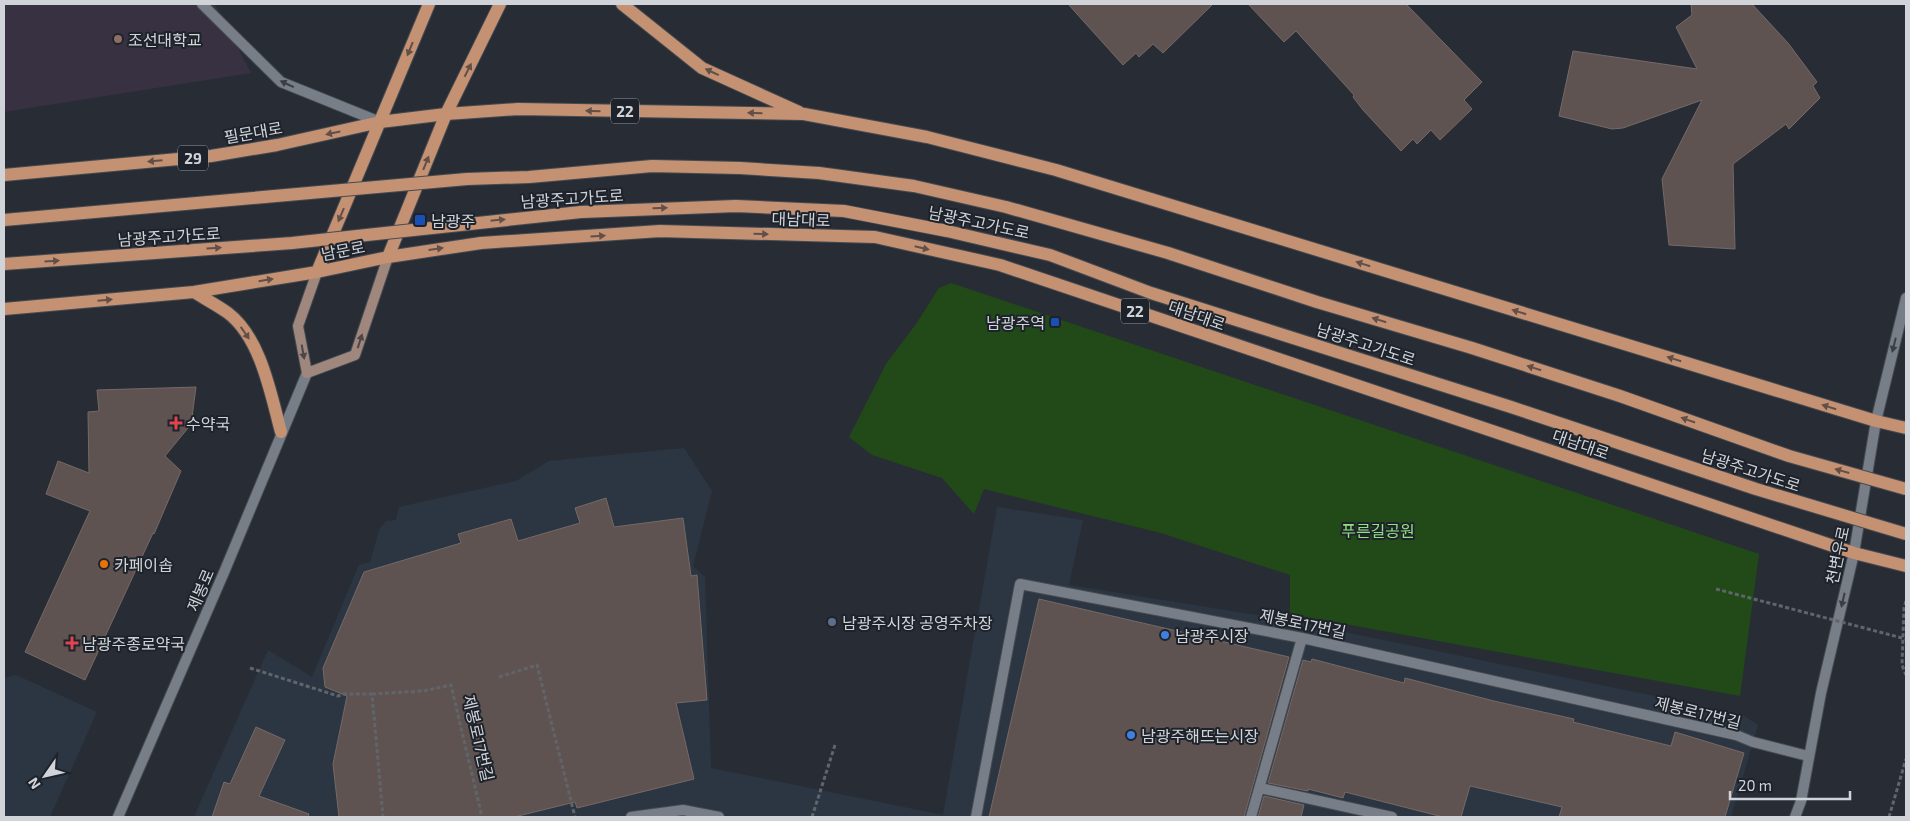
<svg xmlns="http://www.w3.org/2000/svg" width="1910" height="821" font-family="'Exo 2','Noto Sans KR',sans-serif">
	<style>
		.built { fill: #2c3643 }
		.education { fill: #373141 }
		.green { fill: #214a18 }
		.building { fill: #5f5351; stroke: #756966 }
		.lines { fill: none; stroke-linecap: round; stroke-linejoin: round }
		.service-casing { stroke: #464b51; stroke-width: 12 }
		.pedestrian-casing { stroke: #464b51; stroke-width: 12 }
		.tertiary-casing { stroke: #464b51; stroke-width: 12 }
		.secondary-casing { stroke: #464b51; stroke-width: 12 }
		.primary-casing { stroke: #464b51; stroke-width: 14 }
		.path { stroke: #60656c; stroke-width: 3; stroke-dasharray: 4 2.5; stroke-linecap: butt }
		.service { stroke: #787e88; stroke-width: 10 }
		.pedestrian { stroke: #787e88; stroke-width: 10 }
		.tertiary { stroke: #787e88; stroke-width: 10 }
		.secondary { stroke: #9f877e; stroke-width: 10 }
		.primary { stroke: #c59173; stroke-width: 12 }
		.primary-bridge-casing { stroke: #464b51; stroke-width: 14; stroke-linecap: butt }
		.path-bridge { stroke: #60656c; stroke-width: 3; stroke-dasharray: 4 2.5; stroke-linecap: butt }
		.primary-bridge { stroke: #c59173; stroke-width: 12 }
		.oneway { fill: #614f48 }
		.oneway2 { fill: #393e47 }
		.oneway3 { fill: #4b4648 }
		.education-dot { fill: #8d6e63; stroke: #1e232b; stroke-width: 2 }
		.transit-dot { fill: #1a4fb4; stroke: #1e232b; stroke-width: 2 }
		.health-dot { fill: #e0444e; stroke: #1e232b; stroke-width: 2 }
		.food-dot { fill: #e8710a; stroke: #1e232b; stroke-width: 2 }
		.service-dot { fill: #5c6f8a; stroke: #1e232b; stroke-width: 2 }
		.shop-dot { fill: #3f7fe0; stroke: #1e232b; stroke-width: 2 }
		.labels { text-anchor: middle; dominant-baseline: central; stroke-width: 4; stroke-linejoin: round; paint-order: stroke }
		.shield { fill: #1e232b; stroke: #9b9fa5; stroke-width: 1 }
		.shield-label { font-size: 15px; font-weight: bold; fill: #d0d4d9 }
		.poi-label { font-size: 16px; fill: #d0d4d9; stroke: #1e232b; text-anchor: start }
		.street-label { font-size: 16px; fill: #d0d4d9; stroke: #1e232b }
		.park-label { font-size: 16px; fill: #92e082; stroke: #1e232b }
	</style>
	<rect width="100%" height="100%" fill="#282d35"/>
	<path class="built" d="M684,448L712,491L693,566L705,577L711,768L943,815L997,507L1083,520L1069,585L1282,619L1741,714L1758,725L1731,817H194L268,650L312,677L359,565L370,562L380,528L386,521L396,520L399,507L516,481L549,461Z
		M16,675L97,712L50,817H4V678Z"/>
	<path class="education" d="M4,4H215L251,73L4,112Z"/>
	<path class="green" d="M951,283L1759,554L1740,696L1290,614V575L1161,533L984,489L974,514L942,478L872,455L849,437L886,364L916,324L939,288Z"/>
	<path class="building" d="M1068,4H1213L1163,53L1153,44L1139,57L1136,53L1123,65Z
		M1248,4H1406L1482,82L1464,100L1472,109L1440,140L1431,130L1417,144L1413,139L1401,151L1363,110L1353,97L1354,95L1296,31L1284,42Z
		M1691,4H1752L1788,43L1817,82L1813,86L1820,98L1789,129L1786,124L1733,164L1735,249L1669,245L1662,179L1702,100L1623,128L1612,129L1559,116L1573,51L1697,69L1676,27L1692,15Z
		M196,387L192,417L188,428L165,456L181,471L154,534L153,533L85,680L25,652L90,511L46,494L58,461L89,473L88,412L99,411L97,390Z
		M606,498L614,527L683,518L691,576L697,575L707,700L676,703L694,779L577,808L575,802L514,817H339L333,764L347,696L325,687L323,668L364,572L461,543L458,534L511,519L518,541L580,523L575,508Z
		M1039,599L1289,657L1244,817H989Z
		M1312,659L1404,683L1405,678L1494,701L1574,719L1573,722L1671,746L1675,732L1744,753L1725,817H1559L1562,807L1470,786L1461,817H1443L1345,792L1343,798L1308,789V791L1268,783L1303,660L1311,662Z
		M256,727L285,740L259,796L309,814L308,817H212L224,782L230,784Z
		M1264,796L1304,805L1301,817H1258Z"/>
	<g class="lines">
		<g class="service-casing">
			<path id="service" d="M202,4L281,82L380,122
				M1260,788L1392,817"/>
		</g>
		<g class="pedestrian-casing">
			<path id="pedestrian" d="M631,817L683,810L719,817
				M976,817L1020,584L1302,638L1736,735L1753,742L1808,756
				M1251,817L1302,638"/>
		</g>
		<g class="tertiary-casing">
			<path id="tertiary" d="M118,817L225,570L307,373
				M1795,817L1801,801L1821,693L1854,553L1876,421L1906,298"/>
		</g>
		<g class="secondary-casing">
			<path id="secondary" d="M317,272L298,326L307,373L355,355L388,257"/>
		</g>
		<g class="primary-casing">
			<path id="primary" d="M622,4L702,68L799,112
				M4,175L211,156L277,145L380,122L446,114L518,109L804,114L927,137L1056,170L1876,421L1906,428
				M388,257L446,114L500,4
				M317,272L429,4
				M194,292C205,299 217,305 228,313C261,338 271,395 281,432
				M4,309L194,292L317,272L388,257L481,243L660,231L875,237L1000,265L1854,553L1906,566"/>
		</g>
		<path class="path" d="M1906,601L1904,608L1902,665L1906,675
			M250,668L338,696L344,694H372L383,817
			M499,677L537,665L575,817
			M372,694L423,691L451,685L482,817
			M812,817L835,745
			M1889,817L1906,759"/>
		<use href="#service" class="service"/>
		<use href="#pedestrian" class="pedestrian"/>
		<use href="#tertiary" class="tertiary"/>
		<use href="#secondary" class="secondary"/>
		<use href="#primary" class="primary"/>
		<g class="primary-bridge-casing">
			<path id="primary-bridge" d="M4,220L467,179L529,177L652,166L740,168L819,173L914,186L1006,207L1168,253L1317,302L1472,348L1620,396L1789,456L1906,489
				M4,264L292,243L581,212L736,206L844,211L947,231L1050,255L1151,293L1511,407L1756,489L1906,534"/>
		</g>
		<path class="path-bridge" d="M1716,589L1906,639"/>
		<use href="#primary-bridge" class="primary-bridge"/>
	</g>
	<defs><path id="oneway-solid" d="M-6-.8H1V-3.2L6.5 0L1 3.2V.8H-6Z" transform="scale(1.25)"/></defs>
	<g class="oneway">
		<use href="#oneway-solid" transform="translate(410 49) rotate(112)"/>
		<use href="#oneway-solid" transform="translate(468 70) rotate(-63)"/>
		<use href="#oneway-solid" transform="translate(712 72) rotate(-155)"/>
		<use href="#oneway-solid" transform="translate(593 111) rotate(-179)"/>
		<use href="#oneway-solid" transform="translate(755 113) rotate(-179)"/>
		<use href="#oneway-solid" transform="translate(333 133) rotate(168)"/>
		<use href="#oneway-solid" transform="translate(155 161) rotate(175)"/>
		<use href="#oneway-solid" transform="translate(426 163) rotate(-68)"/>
		<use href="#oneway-solid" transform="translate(660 208) rotate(-2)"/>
		<use href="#oneway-solid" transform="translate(341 215) rotate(113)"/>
		<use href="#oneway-solid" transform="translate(498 220) rotate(-6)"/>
		<use href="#oneway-solid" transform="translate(761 234) rotate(2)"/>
		<use href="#oneway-solid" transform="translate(598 236) rotate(-4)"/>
		<use href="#oneway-solid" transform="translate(214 248) rotate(-4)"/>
		<use href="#oneway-solid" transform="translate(922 248) rotate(13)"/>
		<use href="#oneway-solid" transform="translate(436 249) rotate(-8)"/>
		<use href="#oneway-solid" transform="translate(52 261) rotate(-3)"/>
		<use href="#oneway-solid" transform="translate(1363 264) rotate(-163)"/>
		<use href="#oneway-solid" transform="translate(266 280) rotate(-9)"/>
		<use href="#oneway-solid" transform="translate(105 300) rotate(-5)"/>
		<use href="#oneway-solid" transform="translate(1519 312) rotate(-163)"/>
		<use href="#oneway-solid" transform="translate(1379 320) rotate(-163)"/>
		<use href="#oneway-solid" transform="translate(245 333) rotate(55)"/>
		<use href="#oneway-solid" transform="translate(1674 359) rotate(-163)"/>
		<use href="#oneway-solid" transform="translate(1534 368) rotate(-162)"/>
		<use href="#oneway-solid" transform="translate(1829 407) rotate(-163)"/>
		<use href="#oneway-solid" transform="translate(1688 420) rotate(-161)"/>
		<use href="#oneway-solid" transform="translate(1842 471) rotate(-164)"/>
	</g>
	<g class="oneway2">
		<use href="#oneway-solid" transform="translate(287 84) rotate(-155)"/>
		<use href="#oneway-solid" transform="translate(1894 345) rotate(104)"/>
		<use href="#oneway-solid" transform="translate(1843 600) rotate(103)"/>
	</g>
	<g class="oneway3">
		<use href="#oneway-solid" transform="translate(360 341) rotate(-72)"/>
		<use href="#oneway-solid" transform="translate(303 352) rotate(80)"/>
	</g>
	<circle class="education-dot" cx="118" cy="39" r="5"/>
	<g class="transit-dot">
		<rect x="414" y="214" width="12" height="12" rx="2.5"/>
		<rect x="1050" y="317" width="10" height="10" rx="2.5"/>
	</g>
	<g class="health-dot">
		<path d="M173.5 415.5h5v5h5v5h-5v5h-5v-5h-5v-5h5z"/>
		<path d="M69.5 635.5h5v5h5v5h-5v5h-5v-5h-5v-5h5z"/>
	</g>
	<circle class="food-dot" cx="104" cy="564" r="5"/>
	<circle class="service-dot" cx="832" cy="622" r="5"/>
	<g class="shop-dot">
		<circle cx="1165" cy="635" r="5"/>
		<circle cx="1131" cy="735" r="5"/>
	</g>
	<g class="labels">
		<g class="shield">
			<rect x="611" y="98.5" width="28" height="25" rx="4"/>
			<rect x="178" y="145.5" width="30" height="25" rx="4"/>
			<rect x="1121" y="298.5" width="28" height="25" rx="4"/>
		</g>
		<g class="shield-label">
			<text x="625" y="111">22</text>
			<text x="193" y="158">29</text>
			<text x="1135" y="311">22</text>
		</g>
		<g class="poi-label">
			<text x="128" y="39">조선대학교</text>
			<text x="431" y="220">남광주</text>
			<text x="1045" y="322" text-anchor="end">남광주역</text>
			<text x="186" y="423">수약국</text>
			<text x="114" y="564">카페이솝</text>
			<text x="842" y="622">남광주시장 공영주차장</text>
			<text x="1175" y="635">남광주시장</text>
			<text x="82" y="643">남광주종로약국</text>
			<text x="1141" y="735">남광주해뜨는시장</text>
		</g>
		<g class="street-label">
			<text transform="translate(253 132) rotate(-10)">필문대로</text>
			<text transform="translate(572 198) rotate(-4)">남광주고가도로</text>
			<text transform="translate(801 219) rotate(2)">대남대로</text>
			<text transform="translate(979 222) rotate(12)">남광주고가도로</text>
			<text transform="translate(169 236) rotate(-4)">남광주고가도로</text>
			<text transform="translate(343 250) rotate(-11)">남문로</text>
			<text transform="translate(1197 315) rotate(19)">대남대로</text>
			<text transform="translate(1366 344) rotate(18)">남광주고가도로</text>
			<text transform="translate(1581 444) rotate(19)">대남대로</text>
			<text transform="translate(1751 470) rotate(18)">남광주고가도로</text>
			<text transform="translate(1837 555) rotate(-78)">천변우로</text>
			<text transform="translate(200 590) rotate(-67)">제봉로</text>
			<text transform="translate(1303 623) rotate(12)">제봉로17번길</text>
			<text transform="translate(1698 712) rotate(14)">제봉로17번길</text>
			<text transform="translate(479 738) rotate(77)">제봉로17번길</text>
		</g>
		<g class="park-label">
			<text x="1378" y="530">푸른길공원</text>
		</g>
	</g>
	<rect width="1910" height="821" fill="none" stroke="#d0d4d9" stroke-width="10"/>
	<g transform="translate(45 776) rotate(236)" stroke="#1e232b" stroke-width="4" paint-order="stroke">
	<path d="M0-4L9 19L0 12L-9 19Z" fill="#d0d4d9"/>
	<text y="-8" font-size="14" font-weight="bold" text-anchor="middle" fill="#d0d4d9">N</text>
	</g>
	<path d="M1730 791v8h120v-8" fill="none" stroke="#d0d4d9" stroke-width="2.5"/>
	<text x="1738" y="791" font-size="15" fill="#d0d4d9" stroke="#1e232b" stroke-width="4" paint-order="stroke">20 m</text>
</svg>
